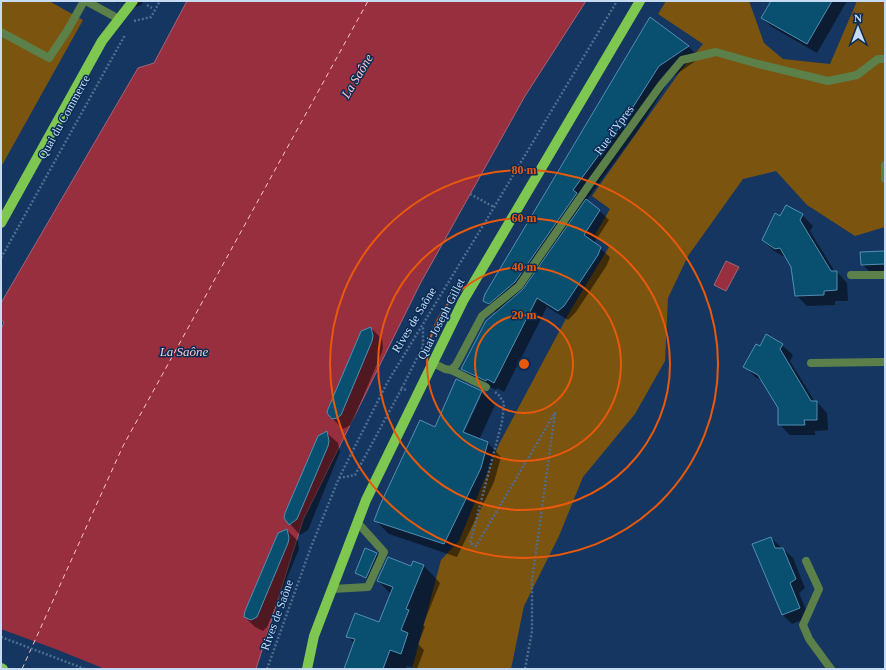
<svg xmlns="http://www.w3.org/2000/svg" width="886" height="670" font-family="Georgia,serif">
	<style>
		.green { fill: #7b5410 }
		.water { fill: #972f3f; stroke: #a56376 }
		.pier { fill: #153660 }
		.shadow { fill: #0007; fill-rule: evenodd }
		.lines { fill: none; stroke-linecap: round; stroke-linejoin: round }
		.ferry { stroke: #ffc4c7; stroke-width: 1; stroke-dasharray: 5 4; stroke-linecap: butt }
		.building { fill: #095070; stroke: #518fb3 }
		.path { stroke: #4f6c91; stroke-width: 2.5; stroke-dasharray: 2 2; stroke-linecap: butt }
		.service { stroke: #5c8049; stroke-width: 8 }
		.minor { stroke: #5c8049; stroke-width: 8 }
		.primary { stroke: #7ec751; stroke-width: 10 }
		.ring { fill: none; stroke: #e8590c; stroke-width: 2 }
		.labels { text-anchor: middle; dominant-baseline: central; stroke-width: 3; stroke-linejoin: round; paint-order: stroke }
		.street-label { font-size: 12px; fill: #c7dbf5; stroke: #092c55 }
		.water-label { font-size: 13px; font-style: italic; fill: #ffc4c7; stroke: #092c55 }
		.centre { fill: #e8590c; stroke: #092c55; stroke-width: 2 }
		.ring-label { font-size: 12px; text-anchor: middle; font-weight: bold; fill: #e8590c; stroke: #092c55; stroke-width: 3; stroke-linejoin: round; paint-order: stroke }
	</style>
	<rect width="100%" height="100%" fill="#153660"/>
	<path class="green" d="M1,1H49L83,20L1,167Z
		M666,1H749L764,43L783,59L830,64L857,1H885V227L855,236L807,205L776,171L743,179L688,256L668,298L665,361L635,414L583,477L559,536L524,606L511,669H412L441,560L459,541L499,444L569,313L609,247L595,235L610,209L592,196L681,70L703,44L658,14Z"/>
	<path class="water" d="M187,1H586L525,96L420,284L303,520L256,669H1V330L4,322L1,320V303L138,68L154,63Z
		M726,261L739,267L726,291L714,285Z"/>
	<path class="pier" d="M1,629L58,650L105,669H1Z"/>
	<path class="shadow" d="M114,1H144L141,5L133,8L122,1L117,3Z
		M772,1H847L817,53L772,27L762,18Z
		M651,18L688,46L700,58L671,78L638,130L586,201L599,210L609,220L594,243L610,257L607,265L576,312L568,320L547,307L504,392L497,388L496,390L472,378L463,369L497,313L484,301Z
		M802,215L813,226L810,231L835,272H837L847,283L848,301H835V305L807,306L796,295L792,266L788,259L774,251L763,240L781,218Z
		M885,252V271H869L862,264Z
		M371,328L382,339L383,347L382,352L351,425L343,429L332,418Z
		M782,345L793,355L790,361L815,402H817L827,413L828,430L815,431V435H790L779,424V408L763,381L755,377L745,366L760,347Z
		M481,392L495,405L479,440L488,443L501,457L494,482L457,557L389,534L375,520L435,428ZM478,396H481L462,437L460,436Z
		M327,433L338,443L340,452L308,530L300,535L290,524Z
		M287,530L298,541L299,549L267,627L263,631L255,627L245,617Z
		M771,538L793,558L805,588L799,593L809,617L792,624L782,614Z
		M366,550L377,554L380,557L370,580L360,576L357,573Z
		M413,562L424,566L440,583L423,625L425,627L418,644L424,650L417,669L407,666L406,669H345L355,644L347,636L380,623L391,594L378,581L411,567Z"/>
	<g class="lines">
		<path class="ferry" d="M22,669L123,446L368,1"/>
	</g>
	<path class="building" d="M771,1H832L807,44L761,18Z
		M650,17L689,46L659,66L626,118L573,190L577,193L515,282L489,304L483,301L485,294Z
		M586,199L600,210L584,235L601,247L598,255L564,306L558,311L537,298L494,383L487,379L486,381L461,369L486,321L523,289Z
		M786,205L803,214L800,220L831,271H837V290L824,291V295L795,296L791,267L780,248L775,249L762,240L775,213L780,216Z
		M885,251V264L861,265L860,252Z
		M371,327L373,336L372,341L341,415L337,418L332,419L327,413L328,409L359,336L361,331Z
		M766,334L783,344L780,349L811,401H817V420H804L805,425H778V408L758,375L743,367L756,344L760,346Z
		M456,379L482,391L463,432L488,442L481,468L444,544L374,521L380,505L420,420L435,427Z
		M327,431L329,441L328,446L297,519L289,525L284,518L285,513L318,436Z
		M287,529L289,538L288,543L257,617L251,620L244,617L245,611L278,533Z
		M771,537L775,548H783L796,579L790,583L800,608L782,615L752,544Z
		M365,548L377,553L366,578L355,573Z
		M388,557L411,566L413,561L424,565L406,609L409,610L401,630L408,633L401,654L390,650L383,669H344L355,639L346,637L355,613L379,622L393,587L377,581Z"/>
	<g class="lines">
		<path class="path" d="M147,5L152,8
			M134,21L151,17L160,1
			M470,194L494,207
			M1,258L125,35
			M406,390L402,388L423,346V326
			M495,392L498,394L504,403L502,422L470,543L476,546L555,413L532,580V631L525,669
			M339,478L355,475L402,388
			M1,637L85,669
			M267,669L311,547L339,478L387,383L487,219L617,1"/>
		<path class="service" d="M1,32L49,58L67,31L84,1
			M851,275H885
			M811,363L883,362
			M806,561L819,589L803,625L809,639L831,669
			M332,589L368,587L384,552L357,522"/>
		<path class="minor" d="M86,1L119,19
			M885,165V179
			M433,363L445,369L451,370L486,387
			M451,370L456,365L482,316L519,286L589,185L661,85L682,60L716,52L758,64L828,81L857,75L878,59H885"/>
		<path class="primary" d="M1,223L102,41L133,1
			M1,668L3,669
			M307,669L314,636L366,500L463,301L640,1"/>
	</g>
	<g class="ring">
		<circle cx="524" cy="364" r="49"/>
		<circle cx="524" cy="364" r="97"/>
		<circle cx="524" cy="364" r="146"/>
		<circle cx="524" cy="364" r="194"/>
	</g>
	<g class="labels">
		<g class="street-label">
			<text transform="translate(64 117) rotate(-61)">Quai du Commerce</text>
			<text transform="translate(614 130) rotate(-54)">Rue d'Ypres</text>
			<text transform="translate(441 319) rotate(-63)">Quai Joseph Gillet</text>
			<text transform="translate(414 320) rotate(-59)">Rives de Saône</text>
			<text transform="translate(277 615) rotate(-70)">Rives de Saône</text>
		</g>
		<g class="water-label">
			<text transform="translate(357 76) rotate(-59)">La Saône</text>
			<text x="184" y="351">La Saône</text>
		</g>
	</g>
	<circle cx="524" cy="364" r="6" class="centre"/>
	<g class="ring-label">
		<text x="524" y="174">80 m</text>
		<text x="524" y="222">60 m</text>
		<text x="524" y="271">40 m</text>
		<text x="524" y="319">20 m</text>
	</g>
	<rect width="886" height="670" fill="none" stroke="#c7dbf5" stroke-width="4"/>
	<g transform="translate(858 28) rotate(359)" stroke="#092c55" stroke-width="3" paint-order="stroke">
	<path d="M0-3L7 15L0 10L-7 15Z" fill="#c7dbf5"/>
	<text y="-6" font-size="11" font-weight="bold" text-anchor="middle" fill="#c7dbf5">N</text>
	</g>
</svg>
